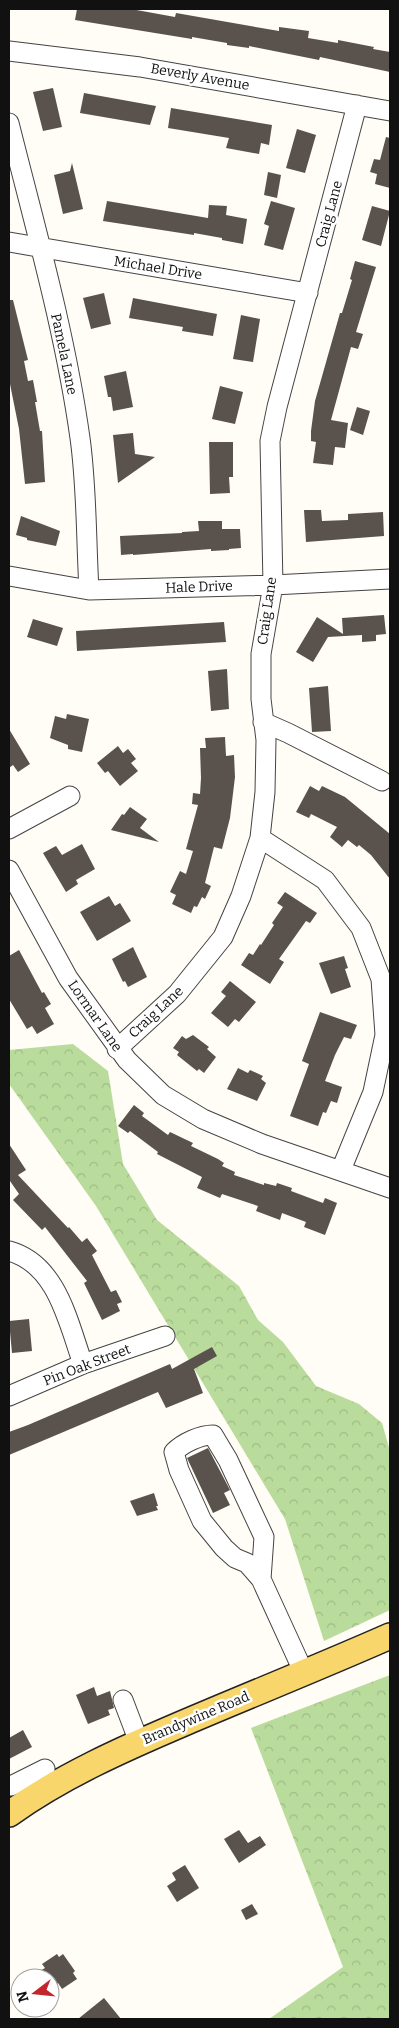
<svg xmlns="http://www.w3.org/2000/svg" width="399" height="2028" font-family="Bitter,serif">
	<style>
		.forest { fill: url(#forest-crowns) }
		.building { fill: #5a524d }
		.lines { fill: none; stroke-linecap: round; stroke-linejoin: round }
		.minor-casing { stroke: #444; stroke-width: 21 }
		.major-casing { stroke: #222; stroke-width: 28 }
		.minor { stroke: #fff; stroke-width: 19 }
		.major { stroke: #f9d66b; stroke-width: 25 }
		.labels { text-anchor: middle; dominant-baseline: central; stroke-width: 5; stroke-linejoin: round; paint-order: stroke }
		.street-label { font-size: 14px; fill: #111; stroke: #fff }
	</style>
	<defs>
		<pattern id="forest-crowns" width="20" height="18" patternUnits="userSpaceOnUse" patternTransform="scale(1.25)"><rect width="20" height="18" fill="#b9dc9c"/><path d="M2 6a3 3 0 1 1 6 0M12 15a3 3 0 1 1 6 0" fill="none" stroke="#9ebc85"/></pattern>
	</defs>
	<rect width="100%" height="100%" fill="#fffdf5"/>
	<path class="forest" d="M73,1044L108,1071L123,1164L157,1220L239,1286L258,1320L283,1342L316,1386L359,1404L382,1423L390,1451V1610L324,1641L285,1519L96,1206L9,1084V1050Z
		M390,1675V2019H269L343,1967L251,1728Z"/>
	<path class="building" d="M77,9H131L175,17L176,13L279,31V27L309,31L308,38L338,43V40L374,47L373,49L390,52V72L320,57L319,60L249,46V48L227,45V43L192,37V39L75,20Z
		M53,88L62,127L43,131L33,92Z
		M84,93L156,106L150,125L80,113Z
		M171,108L272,125L269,145L261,143L259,154L226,148L229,138L168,128Z
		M297,129L316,135L305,173L286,168Z
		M386,137L390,138V188L375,184L377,174L370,172L374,159L380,160Z
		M72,163L83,209L63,214L54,175L70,171Z
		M268,172L281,175L277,198L264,195Z
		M107,201L208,218L209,205L227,206L226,215L247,219L243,244L222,240V238L194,233V235L103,221Z
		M271,201L295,208L283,250L264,245L269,226L264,224Z
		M372,206L390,211L381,246L362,240Z
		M355,261L376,267L356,332L363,334L358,349L351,347L331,420L348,423L345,448L335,447L333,465L313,463L316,442L311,441V431L315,401L340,313H342L352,280L350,279Z
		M104,293L111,324L91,329L83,298Z
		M133,298L217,314L213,336L182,331L183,327L129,318Z
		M9,300H13L28,360L24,361L28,381L33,380L37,402H35L40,431H42L45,482L25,484L19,429L9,379Z
		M241,315L260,319L253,362L233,359Z
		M126,371L133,407L113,411L111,397H108L104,376Z
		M220,386L243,392L235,424L212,419Z
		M357,407L370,411L363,435L350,430Z
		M133,433L135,454L155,457L118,483L113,435Z
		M209,442H233V477H229L230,493L210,494Z
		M304,510H321L322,521L348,520V514L383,512L384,536L306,542Z
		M21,516L60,531L56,546L27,540V538L16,535Z
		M198,521H222V529H240L241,548L229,549V550L211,551V549L133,555V554L121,555L120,536L182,533V532L199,531Z
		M384,615L386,634L376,635V641L362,642V635L328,637L313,662L296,652L317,617L343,634L342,618Z
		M33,619L63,628L57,646L27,637Z
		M224,622L226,642L77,651L76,631Z
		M227,669L229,709L211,711L208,671Z
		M328,686L331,731L312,732L309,688Z
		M67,714L89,719L82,752L68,749V745L50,738L55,716L66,719Z
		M9,729L30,764L18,772L13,765L9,768Z
		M225,737L226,756L234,755L235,777L230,818L222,849L214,847L205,883L211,886L205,899L202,897L197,907L194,906L191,913L172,904L176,895L170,892L180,871L186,874L193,851L186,849L198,805L192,804L193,793L200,794L201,778L200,748H206L205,738Z
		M118,746L123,753L128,749L136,759L131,763L138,771L120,786L108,771L105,773L97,763Z
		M310,786L319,791L322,786L345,797L390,834V879L371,855L359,845L357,847L348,840L342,847L330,837L337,827L311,814L309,818L296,812Z
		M130,807L147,819L140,828L159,842L111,830L122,814L124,815Z
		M82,844L95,869L76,880L78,884L66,892L43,853L56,846L62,855Z
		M285,892L317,913L310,923L306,921L294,938L279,959L284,962L270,984L241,965L249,953L253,955L260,944L261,945L274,925L272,923L283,907L277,903Z
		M109,896L115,906L120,903L131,921L97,941L80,912Z
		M133,947L147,977L128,987L125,981L123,982L112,959Z
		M19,950L42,993L44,992L51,1004L45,1008L54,1024L37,1034L32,1026L27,1029L9,999V956Z
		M344,956L348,968L345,969L351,987L331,994L319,963Z
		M230,981L256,1002L239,1022L235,1019L228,1027L211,1013L226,996L221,992Z
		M320,1012L357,1025L351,1039L344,1037L335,1055L325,1081L342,1087L337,1103L331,1101L326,1113L323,1112L318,1126L290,1116L309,1064L302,1061Z
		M193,1035L209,1047L207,1049L216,1057L204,1073L199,1069L197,1071L177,1055L179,1052L173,1048L182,1036L186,1039Z
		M238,1068L248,1073L250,1070L263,1076L261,1079L266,1083L257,1101L227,1089Z
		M134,1105L144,1113L142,1116L168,1135L170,1132L193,1143L191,1146L218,1159L224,1163L222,1166L235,1172L234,1175L264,1185V1183L276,1186L277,1183L292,1188L291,1191L323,1203L325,1198L337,1203L325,1235L304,1227L306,1222L282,1213L280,1220L256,1211L258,1206L222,1194L220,1198L197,1188L202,1177L157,1154L158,1152L130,1131L128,1133L118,1126Z
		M9,1144L26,1170L18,1175L68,1228L69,1227L82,1242L87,1238L97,1251L92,1255L111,1292L116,1290L122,1302L117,1304L120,1311L102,1320L84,1283L87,1281L45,1227L42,1230L13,1200L19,1194L10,1181L9,1182Z
		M29,1319L32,1351L12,1353L9,1321Z
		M212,1347L217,1356L194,1369L203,1393L166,1408L158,1392L9,1455V1432L28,1425L170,1364L172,1369Z
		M208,1448L230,1490L224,1493L230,1505L213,1513L187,1458Z
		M154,1493L158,1506H156L158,1510L137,1516L130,1501Z
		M94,1687L97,1696L110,1691L114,1708L108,1710L110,1715L88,1724L76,1695Z
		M23,1730L32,1747L9,1759V1738Z
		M239,1830L248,1843L260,1836L266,1845L239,1863L224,1839Z
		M185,1865L199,1888L177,1902L167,1886L176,1880L172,1873Z
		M252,1904L258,1914L246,1920L241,1910Z
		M57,1954L59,1957L63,1954L75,1971L73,1973L77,1979L62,1989L58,1983L50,1989V1978H46L40,1971L45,1968L42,1964Z
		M104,1998L121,2019H78Z"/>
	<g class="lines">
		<g class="minor-casing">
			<path id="minor" d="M9,51L140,67L390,111
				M9,123C35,227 65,331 80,438C87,488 86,539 89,590
				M9,242L308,293
				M9,576L89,590L273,585L390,579
				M263,722L288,733L382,781
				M9,829L70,796
				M260,838L325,880L361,928L381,979L385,1035L373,1092L341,1170
				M9,870L68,978L127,1060L163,1095L203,1119L262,1144L390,1188
				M117,1049L177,994L223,937L241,896L260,838L265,792L266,740L261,699V654L273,585L270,441L277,407L357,105
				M9,1251C57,1264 68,1322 83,1364
				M9,1396L83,1364L165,1336
				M261,1579L264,1537L228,1460L213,1435C200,1435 183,1443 174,1452L179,1470L202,1521L224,1548L235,1558L247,1563L261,1579L304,1673
				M123,1700L139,1742
				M11,1786L45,1769"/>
		</g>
		<g class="major-casing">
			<path id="major" d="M9,1814C62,1776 123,1749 184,1723C252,1694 322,1666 390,1636"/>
		</g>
		<use href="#minor" class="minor"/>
		<use href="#major" class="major"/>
	</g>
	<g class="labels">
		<g class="street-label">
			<text transform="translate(200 77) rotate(10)">Beverly Avenue</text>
			<text transform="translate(329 214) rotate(-75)">Craig Lane</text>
			<text transform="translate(158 268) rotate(9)">Michael Drive</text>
			<text transform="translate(64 354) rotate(78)">Pamela Lane</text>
			<text transform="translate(199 587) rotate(-2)">Hale Drive</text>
			<text transform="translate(267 611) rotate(-82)">Craig Lane</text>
			<text transform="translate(156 1012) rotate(-43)">Craig Lane</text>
			<text transform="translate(95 1016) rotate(55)">Lormar Lane</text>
			<text transform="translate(87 1365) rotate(-21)">Pin Oak Street</text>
			<text transform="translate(196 1718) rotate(-23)">Brandywine Road</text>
		</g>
	</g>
	<rect width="399" height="2028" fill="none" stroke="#111111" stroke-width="20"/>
	<g transform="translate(35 1993) rotate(254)"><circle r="24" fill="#ffffff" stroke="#a0a0a0"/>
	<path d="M0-4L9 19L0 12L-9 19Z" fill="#c4262e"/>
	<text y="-8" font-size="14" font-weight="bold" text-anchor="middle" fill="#111111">N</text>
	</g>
</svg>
